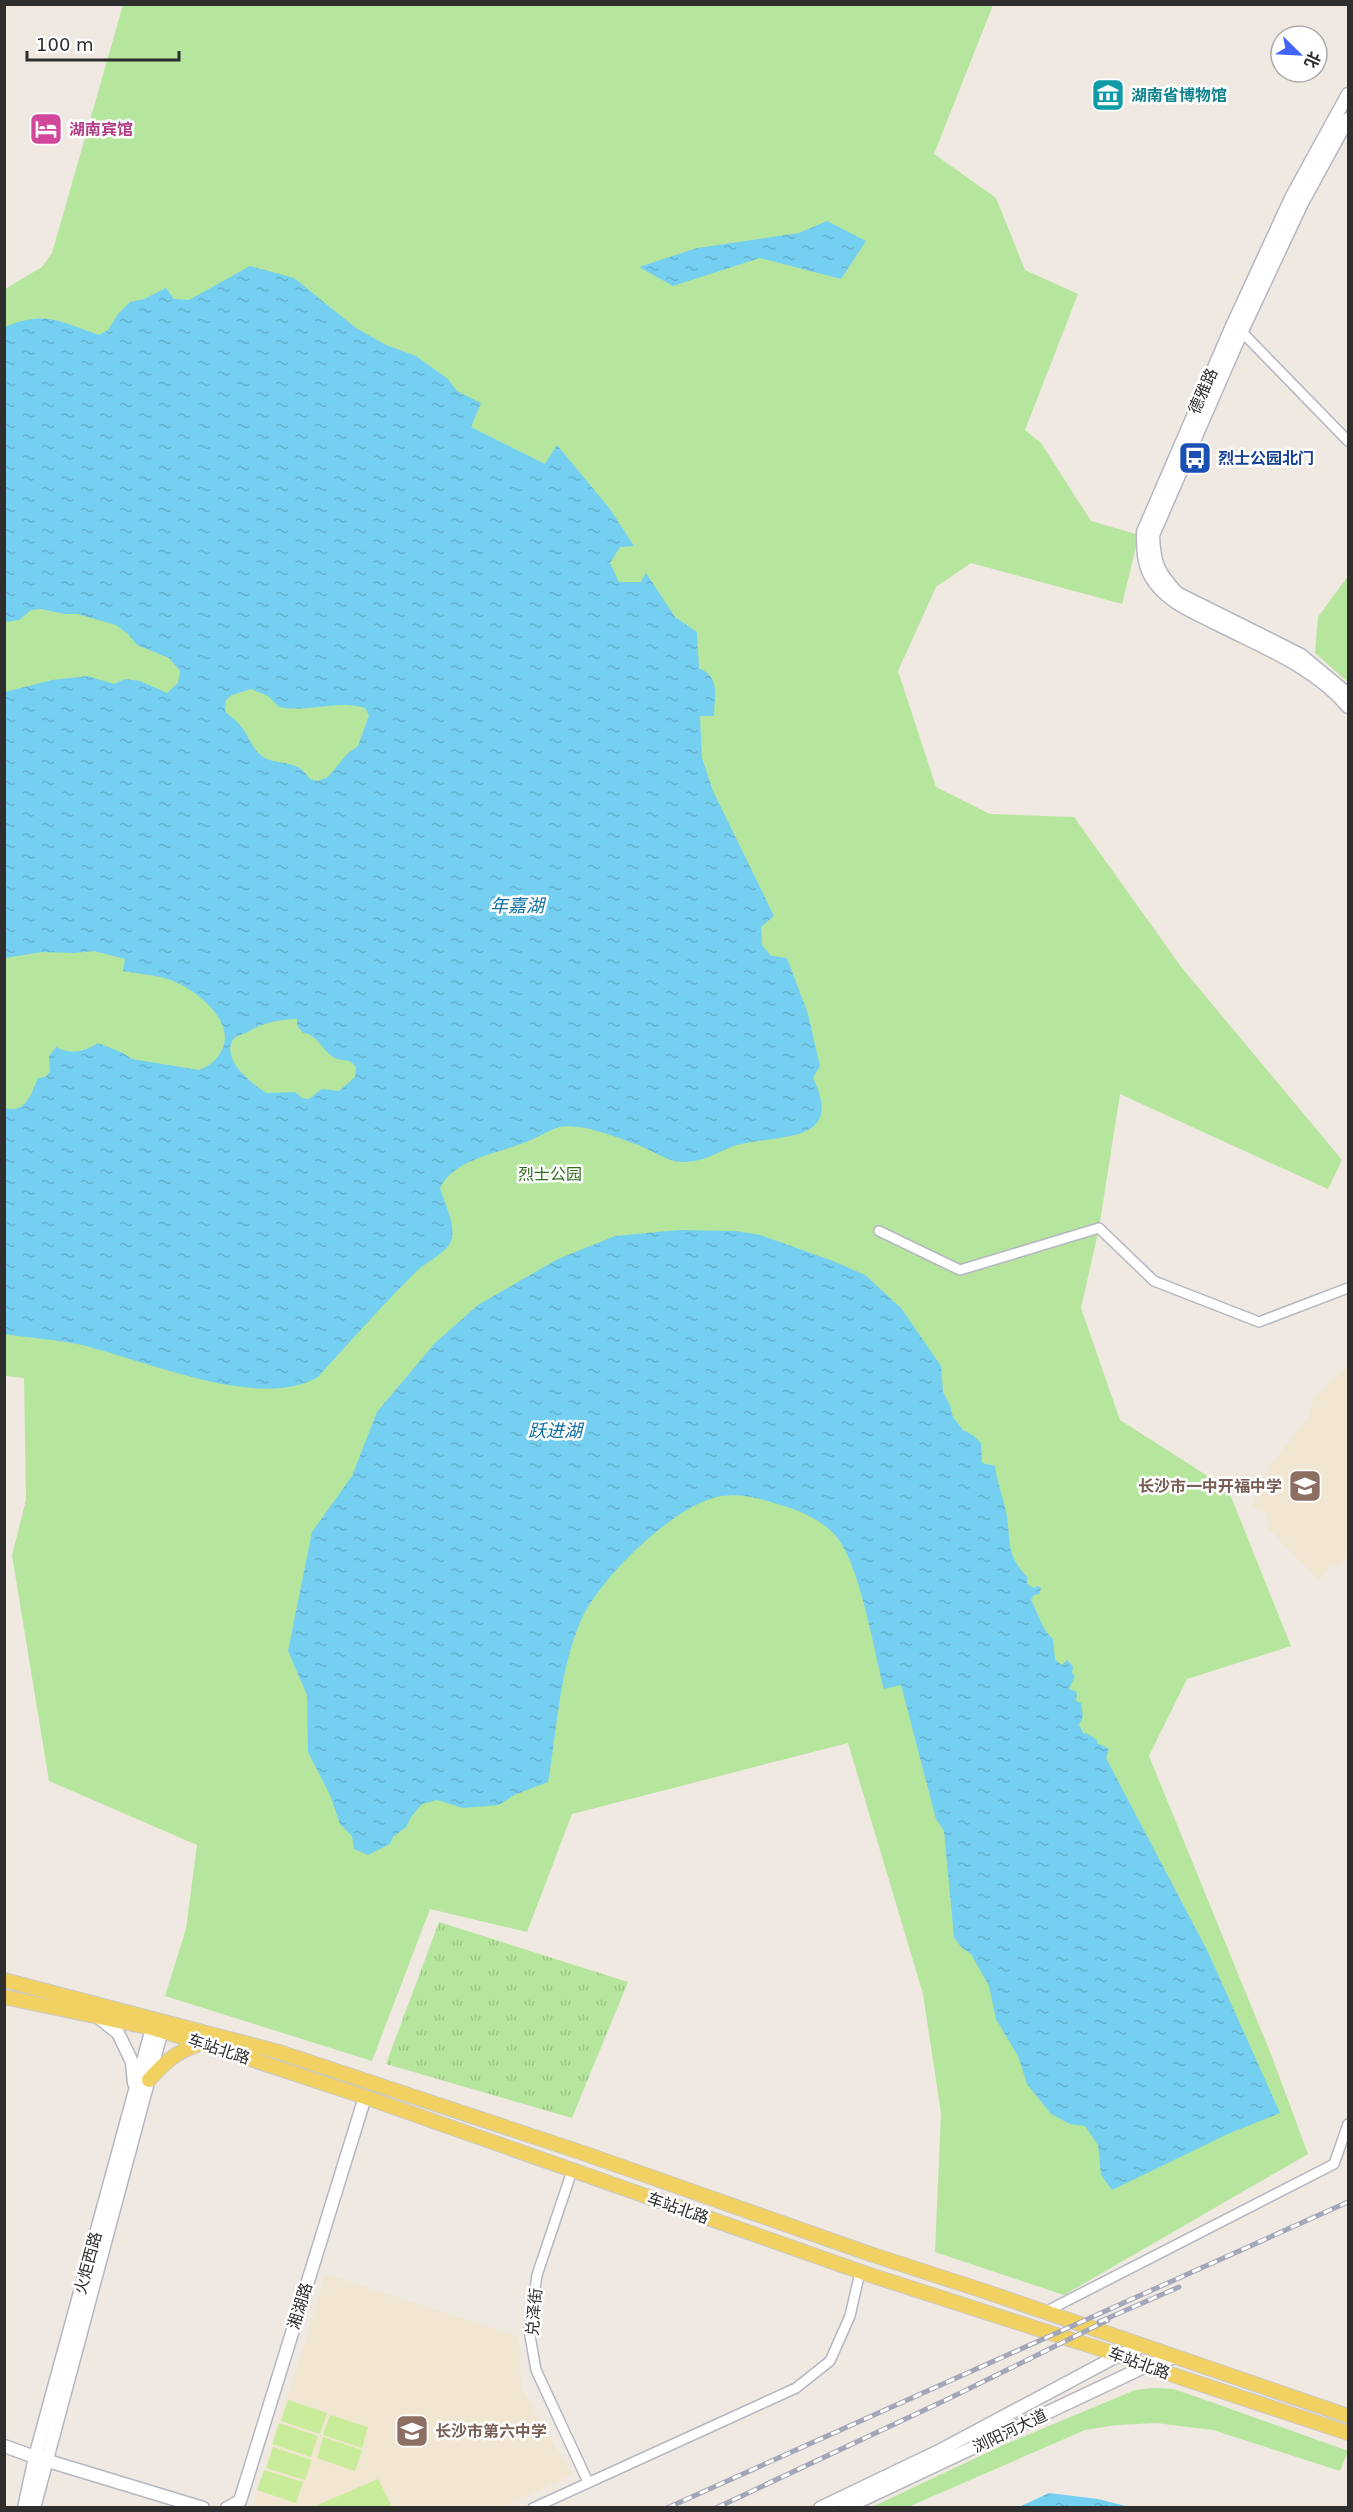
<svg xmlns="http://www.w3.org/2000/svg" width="1353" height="2512" font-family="'DejaVu Sans','Noto Sans SC',sans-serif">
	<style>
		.education { fill: #f0e6d1 }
		.grass { fill: url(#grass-tufts) }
		.park { fill: #b6e59e }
		.pitch { fill: #c9ec9a }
		.water { fill: url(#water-ripples); fill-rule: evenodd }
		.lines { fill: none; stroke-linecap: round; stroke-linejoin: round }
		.street-casing { stroke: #b4b7c1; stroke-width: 12 }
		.secondary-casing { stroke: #b4b7c1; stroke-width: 15 }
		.primary-casing { stroke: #c9c9c9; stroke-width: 16 }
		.street { stroke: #fff; stroke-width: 9 }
		.secondary { stroke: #fff; stroke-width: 12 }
		.primary { stroke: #f2d163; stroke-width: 14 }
		.rail-casing { stroke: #a3a6b8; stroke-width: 5 }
		.rail { stroke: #fff; stroke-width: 3; stroke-dasharray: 9; stroke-linecap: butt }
		.labels { text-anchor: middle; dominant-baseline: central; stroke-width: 5; stroke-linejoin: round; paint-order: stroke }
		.culture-label { font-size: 16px; font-weight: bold; fill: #0d838f; stroke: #fff; text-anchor: start }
		.hotel-label { font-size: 16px; font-weight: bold; fill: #b23c85; stroke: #fff; text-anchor: start }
		.street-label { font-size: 16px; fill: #2e2e2e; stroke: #fff }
		.transit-label { font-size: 16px; font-weight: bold; fill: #164399; stroke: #fff; text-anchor: start }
		.park-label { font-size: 16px; fill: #2c6e1b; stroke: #fff }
		.education-label { font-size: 16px; font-weight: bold; fill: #785e54; stroke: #fff; text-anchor: end }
		.water-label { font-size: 18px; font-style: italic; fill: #0d6fa3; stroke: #fff }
	</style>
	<defs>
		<pattern id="grass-tufts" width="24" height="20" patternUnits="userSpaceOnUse" patternTransform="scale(1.5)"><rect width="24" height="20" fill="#b6e59e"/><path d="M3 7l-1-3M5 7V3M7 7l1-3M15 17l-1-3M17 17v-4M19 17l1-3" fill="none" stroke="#9dc588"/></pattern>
		<pattern id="water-ripples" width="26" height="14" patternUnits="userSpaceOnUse" patternTransform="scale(1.5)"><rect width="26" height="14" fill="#75cff0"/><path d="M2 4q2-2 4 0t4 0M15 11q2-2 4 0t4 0" fill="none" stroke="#66b2ce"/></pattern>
	</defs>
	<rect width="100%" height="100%" fill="#efe9e1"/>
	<path class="education" d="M1348,1366V1555L1338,1568L1332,1565L1318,1580L1268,1528L1266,1514L1252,1507L1270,1465L1307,1419L1314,1399Z
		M326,2274L519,2337L521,2387L572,2475L502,2507L253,2508Z"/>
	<path class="grass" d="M439,1922L628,1982L572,2118L386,2064Z"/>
	<path class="park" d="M123,5H993L934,154L996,198L1025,270L1078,294L1025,430L1041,443L1091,521L1139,535L1122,604L971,563L936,587L898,671L936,787L990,814L1074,817L1182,968L1342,1160L1328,1189L1120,1094L1099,1228L1081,1308L1120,1420L1228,1489L1291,1646L1187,1679L1149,1756L1272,2057L1308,2154L1064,2295L935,2252L941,2113L923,1994L848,1743L572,1814L527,1932L430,1909L372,2061L165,1996L186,1929L197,1845L49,1781L12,1555L26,1500L24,1378L5,1376V289L42,267L52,253Z
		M1348,576V682L1315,653L1318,617Z
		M1153,2388L1173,2389L1197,2397L1348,2451L1340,2471L1213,2430L1156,2423L1117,2425L1085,2430L908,2507H872L1001,2446L1135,2390Z"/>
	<path class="pitch" d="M288,2400L327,2413L320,2434L281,2421Z
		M330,2415L368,2427L362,2448L323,2435Z
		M279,2423L318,2436L311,2457L272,2444Z
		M323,2437L362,2450L355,2471L317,2458Z
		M273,2447L312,2460L305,2480L266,2468Z
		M264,2470L303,2482L296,2503L257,2490Z
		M378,2479L392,2507H313Z"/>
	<path class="water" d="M827,221L866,241L841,279L760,258L673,286L639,267L697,248L799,233Z
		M250,266L294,278L356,328L386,345L416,356L448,379L457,391L481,403L471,427L545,464L557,445L610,509L634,546L620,547L610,563L619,582H641L646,573L675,617L697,632L699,668C721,678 714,695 714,716H700L702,758L713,791L774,916L761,927L762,945L771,956L787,958L808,1014L820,1066L813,1078C846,1145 778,1134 737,1145C715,1152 707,1162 681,1162C667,1161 651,1150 638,1145C622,1139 603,1132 586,1128C579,1127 566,1125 559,1127C547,1131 537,1138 526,1142C497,1154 455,1158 440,1188C444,1202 455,1223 452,1238C449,1252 429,1260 419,1269C383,1304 351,1341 318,1377C258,1412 141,1358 77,1344C54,1339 28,1338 4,1334L5,1108C26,1114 31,1094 38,1078L45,1077L50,1072L49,1056L56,1047C71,1055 84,1052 98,1043L123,1053L132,1059L199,1070C211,1066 220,1057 224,1045C231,1018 196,990 173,981C159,975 139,974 123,971L125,959L94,951L74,953L42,952L5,958V692L52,680L88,676L114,684L125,679L140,681L167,693L178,683L180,671L169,658L137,645L129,635L116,625L77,614H64L41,609L31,610L19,620L5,622V327C46,310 60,322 99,335L108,330L118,314L130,302L144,299L166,288L174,299L189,300ZM251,689L268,696L279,707C307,713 340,699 365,708L369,715L358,746L348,753L328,777L318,781L310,779C297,759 282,766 265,758C252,751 249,734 239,724C235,719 229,716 225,711L226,700L232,695ZM297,1019V1025L303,1033C317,1034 322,1050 333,1057C339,1061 344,1059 351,1062L356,1067L355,1077L339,1091L322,1089L309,1099L302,1098L295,1092L266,1093C252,1083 223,1062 232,1041C235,1035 243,1035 248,1032C264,1022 278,1020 297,1019Z
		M679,1230L736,1231L760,1235L833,1261L865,1275L901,1308L941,1366L943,1392L950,1405L953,1417L963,1430L974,1436L981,1443L982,1463L995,1466C997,1483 1004,1499 1007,1517C1011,1545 1006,1553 1027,1577V1584L1034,1588L1038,1586L1041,1588L1039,1594L1034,1595L1031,1600C1038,1613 1042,1630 1053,1639L1055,1660L1062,1665L1067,1660L1073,1666L1072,1673L1075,1676L1069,1689L1077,1692L1076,1701L1081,1703L1083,1716L1079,1725L1084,1734L1086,1733L1097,1740V1743L1109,1749L1106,1758L1208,1952L1280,2113L1230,2133L1112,2190L1101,2175L1098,2145L1085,2126L1070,2124L1051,2114L1027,2084L1018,2056L996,2019L989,1986L971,1954L961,1947L954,1937L944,1831L936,1819L901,1685L884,1689C874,1650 860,1563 835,1535C821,1520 800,1510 780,1505C761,1499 743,1493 722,1496C677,1502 601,1577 582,1618C559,1669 558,1727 548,1782L514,1795L499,1805L463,1808L437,1800L422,1804L411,1817L406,1827L393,1837L390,1844L368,1855L354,1849L352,1836L340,1824L330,1795L308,1752L307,1695L288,1651L312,1532L352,1476L377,1412L435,1343L478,1305L558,1259L615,1236Z
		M1049,2493L1098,2499L1130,2507H1019Z"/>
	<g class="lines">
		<g class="street-casing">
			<path id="street" d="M1239,329L1348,441
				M879,1231L960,1270L1099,1228L1154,1281L1259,1322L1348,1288
				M572,2171L537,2275L529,2330L536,2370L588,2482
				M1045,2312L1334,2164L1348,2124
				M533,2508L796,2388L830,2361L850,2316L860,2272"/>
		</g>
		<g class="secondary-casing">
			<path id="secondary" d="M1348,94L1292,196L1232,326L1143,532C1143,547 1143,563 1151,577C1166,602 1192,611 1217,624C1262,647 1315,667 1348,707
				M1348,119L1302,203L1242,331L1153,535C1154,564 1158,572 1177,593L1301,655L1348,694
				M98,2017L118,2033L132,2062L134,2083
				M4,2446L35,2457L203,2508
				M24,2508L35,2457L154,2021
				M34,2508L164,2022
				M227,2508L240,2501L365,2097
				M820,2508L939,2451L1119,2355L1143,2346
				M845,2508L1146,2366L1175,2357"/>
		</g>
		<g class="primary-casing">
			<path id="primary" d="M4,1980L279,2052L580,2152L870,2254L987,2292L1348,2416
				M4,1997L152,2028L202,2043L365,2097L867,2274L1119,2355L1146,2366L1348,2433
				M149,2080C167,2060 176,2052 202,2043"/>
		</g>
		<use href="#street" class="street"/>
		<use href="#secondary" class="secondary"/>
		<use href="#primary" class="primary"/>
		<g class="rail-casing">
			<path id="rail" d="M1099,2322L1179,2287
				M667,2508L1348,2202
				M716,2508L950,2398L1108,2320"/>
		</g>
		<use href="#rail" class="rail"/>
	</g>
	<defs>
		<g id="museum-square" transform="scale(1.725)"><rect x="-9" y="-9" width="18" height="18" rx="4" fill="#0f9aa8" stroke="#fff"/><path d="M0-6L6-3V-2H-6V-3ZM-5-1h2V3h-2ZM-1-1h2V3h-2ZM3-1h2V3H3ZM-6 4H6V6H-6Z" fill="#fff"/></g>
		<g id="hotel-square" transform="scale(1.725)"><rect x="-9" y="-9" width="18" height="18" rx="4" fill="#d1479c" stroke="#fff"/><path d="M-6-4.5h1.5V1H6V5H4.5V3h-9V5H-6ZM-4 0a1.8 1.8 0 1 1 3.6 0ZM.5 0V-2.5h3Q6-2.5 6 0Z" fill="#fff"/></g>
		<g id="bus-square" transform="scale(1.725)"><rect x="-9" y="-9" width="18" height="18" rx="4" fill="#1a4fb4" stroke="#fff"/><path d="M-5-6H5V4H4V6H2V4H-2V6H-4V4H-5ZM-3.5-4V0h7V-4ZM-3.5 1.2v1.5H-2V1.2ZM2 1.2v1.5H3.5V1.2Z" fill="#fff"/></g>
		<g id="school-square" transform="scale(1.725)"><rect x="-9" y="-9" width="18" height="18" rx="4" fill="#8d6e63" stroke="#fff"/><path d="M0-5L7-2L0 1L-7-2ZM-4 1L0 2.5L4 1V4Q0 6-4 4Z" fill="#fff"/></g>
	</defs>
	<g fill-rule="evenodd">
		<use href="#museum-square" x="1108" y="95"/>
		<use href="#hotel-square" x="46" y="129"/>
		<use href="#bus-square" x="1195" y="458"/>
		<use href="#school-square" x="1305" y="1486"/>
		<use href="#school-square" x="412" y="2431"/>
	</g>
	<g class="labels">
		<g class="culture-label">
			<text x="1131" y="95">湖南省博物馆</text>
		</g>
		<g class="hotel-label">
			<text x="69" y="129">湖南宾馆</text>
		</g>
		<g class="street-label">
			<text transform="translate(1203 391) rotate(-66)">德雅路</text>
			<text transform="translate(219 2049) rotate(18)">车站北路</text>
			<text transform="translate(678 2208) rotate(19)">车站北路</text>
			<text transform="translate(88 2263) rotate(-75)">火炬西路</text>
			<text transform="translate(300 2306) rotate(-73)">湘湖路</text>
			<text transform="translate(534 2312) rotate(-85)">兑泽街</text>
			<text transform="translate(1139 2363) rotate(20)">车站北路</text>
			<text transform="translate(1010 2431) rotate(-25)">浏阳河大道</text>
		</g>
		<g class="transit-label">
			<text x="1218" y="458">烈士公园北门</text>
		</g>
		<g class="park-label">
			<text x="550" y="1174">烈士公园</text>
		</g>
		<g class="education-label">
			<text x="1282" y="1486">长沙市一中开福中学</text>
			<text x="435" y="2431" text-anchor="start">长沙市第六中学</text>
		</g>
		<g class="water-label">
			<text x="517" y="905">年嘉湖</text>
			<text x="555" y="1430">跃进湖</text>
		</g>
	</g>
	<rect width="1353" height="2512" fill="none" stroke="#2e2e2e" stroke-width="12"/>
	<g transform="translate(1299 54) rotate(114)"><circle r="28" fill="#ffffff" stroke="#ababab" stroke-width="1.5"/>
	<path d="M0-4.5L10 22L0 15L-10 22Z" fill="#4264fb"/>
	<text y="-9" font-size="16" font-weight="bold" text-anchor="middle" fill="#2e2e2e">北</text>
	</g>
	<path d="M27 51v9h152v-9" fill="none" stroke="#2e2e2e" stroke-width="3"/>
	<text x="36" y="51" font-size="18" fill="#2e2e2e" stroke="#ffffff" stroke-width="4.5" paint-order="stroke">100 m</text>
</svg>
